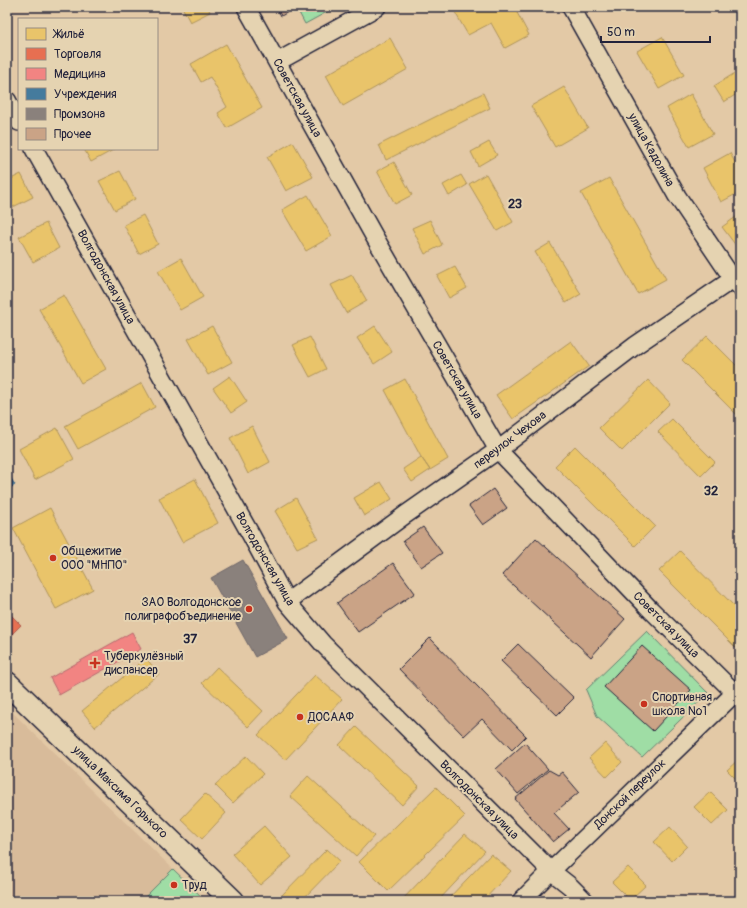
<svg xmlns="http://www.w3.org/2000/svg" width="747" height="908" font-family="Pangolin,sans-serif">
	<style>
		.built { fill: #d8bb9a }
		.green { fill: #9fdda5; stroke: #608070 }
		.homes { fill: #e9c46a; stroke: #ad935c }
		.shops { fill: #e76f51; stroke: #ac584a }
		.health { fill: #f28482; stroke: #b4676d }
		.public { fill: #457b9d; stroke: #3a6080 }
		.industry { fill: #8a817c; stroke: #6b6468 }
		.building { fill: #caa386; stroke: #22223b }
		.lines { fill: none; stroke-linecap: round; stroke-linejoin: round }
		.street-casing { stroke: #22223b; stroke-width: 20 }
		.secondary-casing { stroke: #22223b; stroke-width: 25 }
		.street { stroke: #e5d3b1; stroke-width: 17 }
		.secondary { stroke: #e5d3b1; stroke-width: 22 }
		.poi-dot { fill: #c8321e; stroke: #e5d3b1; stroke-width: 1.5 }
		.labels { text-anchor: middle; dominant-baseline: central; stroke-width: 4; stroke-linejoin: round; paint-order: stroke }
		.street-label { font-size: 12px; fill: #22223b; stroke: #e5d3b1 }
		.poi-label { font-size: 12px; fill: #22223b; stroke: #e5d3b1; text-anchor: start }
		.neighbourhood-label { font-size: 13px; font-weight: bold; fill: #22223b; stroke: #e5d3b1 }
	</style>
	<rect width="100%" height="100%" fill="#e3c9a6"/>
	<filter id="ink" filterUnits="userSpaceOnUse"><feTurbulence type="fractalNoise" baseFrequency=".025" numOctaves="2"/><feDisplacementMap in="SourceGraphic" scale="8" xChannelSelector="R" yChannelSelector="G"/><feConvolveMatrix kernelMatrix="1 2 1 2 8 2 1 2 1" color-interpolation-filters="sRGB"/></filter>
	<g filter="url(#ink)">
		<path class="built" d="M7,707L173,869L141,901H7Z"/>
		<path class="green" d="M296,7H336L305,24Z
			M647,631L708,693L642,757L597,716L586,690Z
			M173,869L206,901H141Z"/>
		<path class="homes" d="M182,7H208L210,12L190,22Z
			M452,7H514L529,35L505,48L491,23L468,35Z
			M662,37L684,75L659,89L637,51Z
			M390,38L408,69L343,106L326,75Z
			M226,44L262,108L227,128L218,113L227,107L210,77L201,82L191,64Z
			M740,70V92L724,102L714,86Z
			M564,87L588,128L555,147L531,106Z
			M483,93L490,108L386,160L379,145Z
			M691,94L713,134L689,147L667,108Z
			M293,142L313,177L286,191L267,157Z
			M489,142L497,155L478,166L471,152Z
			M84,149H115L91,162Z
			M730,153L740,172V192L721,202L703,168Z
			M394,162L412,195L395,204L377,171Z
			M120,171L135,199L115,210L99,181Z
			M21,174L33,197L7,210V181Z
			M486,174L513,222L497,231L469,184Z
			M461,175L467,185L449,196L443,185Z
			M609,178L666,279L638,294L581,193Z
			M308,195L332,236L306,251L282,210Z
			M740,214V251L722,227Z
			M143,215L158,244L139,254L124,225Z
			M430,220L442,245L425,254L412,228Z
			M46,223L59,248L33,262L19,237Z
			M550,243L581,294L566,303L535,252Z
			M181,258L203,297L180,310L158,271Z
			M455,267L467,288L449,298L437,276Z
			M352,275L367,301L346,313L331,285Z
			M64,295L106,369L81,383L39,309Z
			M212,326L232,362L208,375L188,339Z
			M375,326L392,352L374,364L357,338Z
			M707,336L740,369V418L682,360Z
			M310,337L326,369L310,377L293,345Z
			M571,341L589,366L513,419L496,395Z
			M230,376L247,402L231,413L213,388Z
			M405,379L448,459L430,470L421,457L385,390Z
			M648,380L670,403L622,451L599,428Z
			M142,383L155,407L78,449L65,426Z
			M672,419L715,462L701,476L658,432Z
			M252,426L270,462L248,474L230,438Z
			M57,428L74,459L35,480L19,449Z
			M575,446L655,526L635,546L555,466Z
			M421,457L430,470L412,482L403,469Z
			M195,479L218,523L182,542L159,498Z
			M381,482L392,499L364,516L354,498Z
			M296,498L318,538L297,548L275,511Z
			M50,508L93,589L56,609L13,528Z
			M680,551L740,612V648L738,650L659,571Z
			M146,658L159,674L95,727L82,711Z
			M217,667L263,711L248,727L202,683Z
			M315,675L342,699L285,760L258,735Z
			M356,727L419,786L402,805L339,745Z
			M605,743L622,762L607,777L589,758Z
			M246,756L263,774L233,803L215,785Z
			M740,758V783L727,770Z
			M308,776L374,836L356,856L290,796Z
			M436,787L465,816L388,891L359,862Z
			M710,792L728,810L712,825L694,807Z
			M205,794L226,813L202,839L181,819Z
			M264,826L292,857L260,885L232,854Z
			M670,827L687,846L672,861L654,842Z
			M465,834L485,851L438,901H401Z
			M327,849L340,861L301,901H284L280,897Z
			M491,854L511,871L483,901H446Z
			M628,867L646,885L630,900L612,882Z"/>
		<path class="shops" d="M7,611L21,625L7,639Z"/>
		<path class="health" d="M132,632L141,649L59,695L50,678Z"/>
		<path class="public" d="M7,472L15,485L7,490Z"/>
		<path class="industry" d="M243,560L288,639L255,657L211,578Z"/>
		<path class="building" d="M279,7H287L290,11L281,16L277,8Z
			M493,489L507,508L483,525L469,506Z
			M423,527L442,553L421,567L403,541Z
			M536,538L625,619L591,657L502,575Z
			M393,563L415,593L358,632L337,603Z
			M430,638L526,736L512,750L482,719L464,736L399,669Z
			M518,644L574,698L557,715L501,661Z
			M642,646L691,690L653,731L604,687Z
			M525,743L548,769L518,794L496,769Z
			M549,770L558,775L562,772L579,792L554,813L569,829L553,842L515,799Z"/>
		<g class="lines">
			<g class="street-casing">
				<path id="street" d="M246,7L374,236L498,450L649,608L740,698
					M571,7L677,196L733,279L740,287
					M277,62L377,7
					M7,100L19,122
					M34,149L251,535L287,602L323,644L551,871L570,886L585,901
					M287,602L405,515L498,450L636,345L733,279
					M521,901L551,871L740,688"/>
			</g>
			<g class="secondary-casing">
				<path id="secondary" d="M7,683L233,901"/>
			</g>
			<use href="#street" class="street"/>
			<use href="#secondary" class="secondary"/>
		</g>
	</g>
	<g class="poi-dot">
		<circle cx="53" cy="558" r="4"/>
		<circle cx="249" cy="609" r="4"/>
		<path d="M93 657h4v4h4v4h-4v4h-4v-4h-4v-4h4z"/>
		<circle cx="644" cy="704" r="4"/>
		<circle cx="300" cy="717" r="4"/>
		<circle cx="174" cy="885" r="4"/>
	</g>
	<g class="labels">
		<g class="street-label">
			<text transform="translate(297 98) rotate(61)">Советская улица</text>
			<text transform="translate(651 150) rotate(61)">улица Кадолина</text>
			<text transform="translate(106 277) rotate(61)">Волгодонская улица</text>
			<text transform="translate(457 380) rotate(60)">Советская улица</text>
			<text transform="translate(510 440) rotate(-37)">переулок Чехова</text>
			<text transform="translate(265 559) rotate(60)">Волгодонская улица</text>
			<text transform="translate(666 625) rotate(45)">Советская улица</text>
			<text transform="translate(120 792) rotate(44)">улица Максима Горького</text>
			<text transform="translate(630 794) rotate(-44)">Донской переулок</text>
			<text transform="translate(479 800) rotate(45)">Волгодонская улица</text>
		</g>
		<g class="poi-label">
			<text x="61" y="551">Общежитие<tspan x="61" dy="14">ООО "МНПО"</tspan></text>
			<text x="241" y="602" text-anchor="end">ЗАО Волгодонское<tspan x="241" dy="14">полиграфобъединение</tspan></text>
			<text x="104" y="656">Туберкулёзный<tspan x="104" dy="14">диспансер</tspan></text>
			<text x="652" y="697">Спортивная<tspan x="652" dy="14">школа №1</tspan></text>
			<text x="308" y="717">ДОСААФ</text>
			<text x="182" y="885">Труд</text>
		</g>
		<g class="neighbourhood-label">
			<text x="515" y="204">23</text>
			<text x="711" y="491">32</text>
			<text x="190" y="639">37</text>
		</g>
	</g>
	<rect width="747" height="908" fill="none" stroke="#e5d3b1" stroke-width="24"/>
	<rect x="12" y="12" width="723" height="884" fill="none" stroke="#22223b" stroke-width="1.5" filter="url(#ink)"/>
	<rect x="18" y="18" width="140" height="132" fill="#e5d3b1" stroke="#978c82"/>
	<rect x="26" y="28" width="20" height="12" fill="#e9c46a" stroke="#978c82"/>
	<text x="54" y="38" font-size="12" fill="#22223b">Жильё</text>
	<rect x="26" y="48" width="20" height="12" fill="#e76f51" stroke="#978c82"/>
	<text x="54" y="58" font-size="12" fill="#22223b">Торговля</text>
	<rect x="26" y="68" width="20" height="12" fill="#f28482" stroke="#978c82"/>
	<text x="54" y="78" font-size="12" fill="#22223b">Медицина</text>
	<rect x="26" y="88" width="20" height="12" fill="#457b9d" stroke="#978c82"/>
	<text x="54" y="98" font-size="12" fill="#22223b">Учреждения</text>
	<rect x="26" y="108" width="20" height="12" fill="#8a817c" stroke="#978c82"/>
	<text x="54" y="118" font-size="12" fill="#22223b">Промзона</text>
	<rect x="26" y="128" width="20" height="12" fill="#caa386" stroke="#978c82"/>
	<text x="54" y="138" font-size="12" fill="#22223b">Прочее</text>
	<path d="M601 36v6h109v-6" fill="none" stroke="#22223b" stroke-width="2"/>
	<text x="607" y="36" font-size="12" fill="#22223b" stroke="#e5d3b1" stroke-width="3" paint-order="stroke">50 m</text>
</svg>
